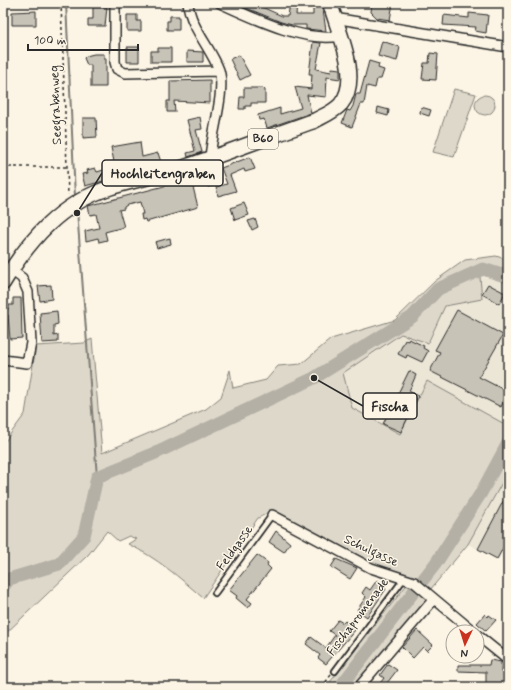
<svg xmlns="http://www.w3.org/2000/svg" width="511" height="690" font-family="Mynerve,sans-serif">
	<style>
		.built { fill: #ece6d7 }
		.green { fill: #ded8ca; stroke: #84827a }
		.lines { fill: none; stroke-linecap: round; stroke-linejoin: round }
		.stream { stroke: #7d7b74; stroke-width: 2 }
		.river { stroke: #b4b0a5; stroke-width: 13 }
		.building { fill: #c8c3b7; stroke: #2b2b2b }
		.lane-casing { stroke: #2b2b2b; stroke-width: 8 }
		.street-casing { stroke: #2b2b2b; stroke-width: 12 }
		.primary-casing { stroke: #2b2b2b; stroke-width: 17 }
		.path { stroke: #2b2b2b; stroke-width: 1.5; stroke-dasharray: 3 3; stroke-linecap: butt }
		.lane { stroke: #fcf5e5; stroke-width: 4.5 }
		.street { stroke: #fcf5e5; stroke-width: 9 }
		.primary { stroke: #fcf5e5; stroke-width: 14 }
		.labels { text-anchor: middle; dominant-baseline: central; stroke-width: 3; stroke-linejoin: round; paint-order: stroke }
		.shield { fill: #fcf5e5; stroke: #6a6863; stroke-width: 1 }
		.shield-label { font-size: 12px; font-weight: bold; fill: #2b2b2b }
		.street-label { font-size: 13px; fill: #2b2b2b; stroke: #fcf5e5 }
		.leader { fill: none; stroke: #2b2b2b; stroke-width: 1.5 }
		.callout-dot { fill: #2b2b2b; stroke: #fcf5e5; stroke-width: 1.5 }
		.callout { fill: #fcf5e5; stroke: #2b2b2b; stroke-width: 1.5 }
		.callout-label { font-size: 14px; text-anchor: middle; font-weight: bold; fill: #2b2b2b }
	</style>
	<rect width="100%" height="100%" fill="#fcf5e5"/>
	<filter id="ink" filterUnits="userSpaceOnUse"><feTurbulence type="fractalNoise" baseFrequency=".025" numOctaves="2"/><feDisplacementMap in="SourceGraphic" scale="8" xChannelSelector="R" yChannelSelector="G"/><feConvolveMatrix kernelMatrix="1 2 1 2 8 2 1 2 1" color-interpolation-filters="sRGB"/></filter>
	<g filter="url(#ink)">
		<path class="built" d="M480,277L498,278L508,281V426L478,410L400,434L352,408L342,373L401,334L429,343L445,306L481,299Z
			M508,472V539L498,560L468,544Z"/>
		<path class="green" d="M454,89L476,94L454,157L433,152Z
			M475 105a10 10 0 1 1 20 0a10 10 0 1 1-20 0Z
			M496,256L508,260V269L477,267L480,277L482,299L445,306L428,343L401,334L343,373L352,408L400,434L427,381L508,426V472L468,544L430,590L427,600L358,687H326L409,582L274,510L258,518L203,598C179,577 157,558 128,544L136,539L129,536L118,541L107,531L88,555L3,636V444L25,414L36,346L84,343L92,339L102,453L206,409L221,397L230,370L233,388L266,380L278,366L301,364L331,339L395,320L435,281L465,260Z"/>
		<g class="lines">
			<path class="stream" d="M66,3L75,197
				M77,210L97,477"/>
			<path class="river" d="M3,587L9,579L59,564L84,536L97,477L158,452L314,378L412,317L438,289L483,269L508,277
				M340,687L436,563L481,493L508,443"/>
		</g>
		<path class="building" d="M234,3H253L282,16H288L290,3H297L296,15H313V3H322L326,31L306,29V25H292L281,22Z
			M372,3H393L390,20L377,18L371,12Z
			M93,7H107L105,26H88V19H93Z
			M36,11V25H12V12Z
			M469,13L488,15L486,33L475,31L476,27L443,25L444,15L469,18Z
			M127,15H137V21H141V31H127Z
			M170,16H179V30H167V21H170Z
			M382,41L400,47L397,61L378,56Z
			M313,42L321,43L316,69L331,72L332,68L340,69V79L327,77L326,97L307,95L311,113L267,128L264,119L259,120L258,115L280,108V114L301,108L295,87L311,89L312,74H309Z
			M127,47H139V62H127Z
			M158,48H171V62H151V51H158Z
			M187,51L203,52V62H187Z
			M430,53L438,54L436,80L422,79L424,63H429Z
			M94,54H104V58H106V87H91V65H87L84,58L86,56Z
			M239,55L250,75L240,80L230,59Z
			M369,61L379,64L378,68L384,70L381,79H377L375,88L367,86L364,104H361L352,127L342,123L347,110L350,111L353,106L356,94H360Z
			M210,80V103L174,101L175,112H167V101H170V81Z
			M244,88H263L265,90V103H251V106H245V109H239L240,97H244Z
			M378,107L389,110L388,116L377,113Z
			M421,107L431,110L429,116L420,113Z
			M200,117L202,129L196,130L202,152L188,157L187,153L195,151L187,120Z
			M83,118H96L97,137L83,138Z
			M140,142L142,157L158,153L162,165L85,186L82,174L88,173L87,170L95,168L97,172L107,169L106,164L114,162L111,147Z
			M250,157L255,169L245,172L244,169L230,175L236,191L218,196L216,187L227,184L221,168Z
			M211,171L215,185L208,187L207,184L193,187L198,207L146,222L145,219L142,220L141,214H143L140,202L127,205L124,207V209L119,210L124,227L105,232L107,240L99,242L98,238L86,241L85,231L99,228L96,214L90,215L88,206L191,179V177Z
			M244,203L249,215L235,220L231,208Z
			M255,219L258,227L252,230L248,221Z
			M170,238L171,244L157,248L155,242Z
			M488,284L505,293L499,304L482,294Z
			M51,285L52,299L40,301L38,286Z
			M13,298H21L22,338L10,339L8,315H4V308H9V305H13Z
			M457,310L503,335L479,377L508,392L501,407L430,371L440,352L435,350Z
			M57,311L58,324L54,325V336L58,335V342L42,343L40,313Z
			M409,339L424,346L423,348L428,351L422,362L407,355L406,358L398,354L405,340L408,341Z
			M409,371L416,375L409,391L418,396L401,432L383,424Z
			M508,492V539L497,559L478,549Z
			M276,531L290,543L284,552L269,542Z
			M257,555L268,563L267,565L271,569L247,599L252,603L248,608L236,598L237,596L229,590Z
			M336,559L357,568L350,579L331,567Z
			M377,580L383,584L382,586L386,589L367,617L357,610L366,597L362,593L366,587L370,590Z
			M485,614L488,617L489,615L496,620L486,631L477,623Z
			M338,620L343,623L345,621L356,629L326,664L318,658L320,655L306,644L311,637L326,648L335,635L329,631Z
			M417,630L433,645L427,651L423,647L413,658L402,647Z
			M490,660L501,662V672L508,673V686L486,687V672L458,671V665H489Z
			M388,664L397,670L384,687H377L384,678L380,675Z"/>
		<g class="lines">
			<g class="lane-casing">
				<path id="lane" d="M215,593L272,515
					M335,671L403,580"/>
			</g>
			<g class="street-casing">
				<path id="street" d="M115,3V62L117,69L125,73L219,71
					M188,3C190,27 211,48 219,70C226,92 211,134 210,159
					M220,3C253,18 304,43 340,36
					M334,18L508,47
					M3,360L27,363L31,343L28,292L22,278L11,270
					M272,515L371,568L414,582L474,632
					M477,635L508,660
					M359,687L434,599"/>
			</g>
			<g class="primary-casing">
				<path id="primary" d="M3,283C29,240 60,204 109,188C133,180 158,176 182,168C227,153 270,136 314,121C323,116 334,112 341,104C362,78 338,32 330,3"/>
			</g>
			<path class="path" d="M61,3L68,195
				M3,167H67
				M322,687L331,675"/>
			<use href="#lane" class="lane"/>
			<use href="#street" class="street"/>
			<use href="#primary" class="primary"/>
		</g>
	</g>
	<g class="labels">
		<rect class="shield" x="248" y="129" width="30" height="20" rx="3"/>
		<g class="shield-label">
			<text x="263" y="139">B60</text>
		</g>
		<g class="street-label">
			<text transform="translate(56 105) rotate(-92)">Seegrabenweg</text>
			<text transform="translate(235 548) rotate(-54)">Feldgasse</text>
			<text transform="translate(371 551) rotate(25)">Schulgasse</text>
			<text transform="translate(358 617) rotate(-53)">Fischapromenade</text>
		</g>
	</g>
	<path class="leader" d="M77 213L102 173M314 378L363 406"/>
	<g class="callout-dot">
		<circle cx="77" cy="213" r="4"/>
		<circle cx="314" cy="378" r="4"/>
	</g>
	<g class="callout">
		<rect x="102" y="160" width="121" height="26" rx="4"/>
		<rect x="363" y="393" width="54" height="26" rx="4"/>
	</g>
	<g class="callout-label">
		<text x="163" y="178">Hochleitengraben</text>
		<text x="390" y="411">Fischa</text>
	</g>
	<rect width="511" height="690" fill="none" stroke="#fcf5e5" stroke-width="16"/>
	<rect x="8" y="8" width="495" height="674" fill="none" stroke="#2b2b2b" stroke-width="1.5" filter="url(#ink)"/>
	<g transform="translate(465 644) rotate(184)"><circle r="19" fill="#fcf5e5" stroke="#a8a49b"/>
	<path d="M0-3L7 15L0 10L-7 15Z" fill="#c8321e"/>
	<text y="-6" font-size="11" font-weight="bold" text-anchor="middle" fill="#2b2b2b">N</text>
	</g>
	<path d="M28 44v6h110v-6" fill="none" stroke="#2b2b2b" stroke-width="2"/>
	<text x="34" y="44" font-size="12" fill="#2b2b2b" stroke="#fcf5e5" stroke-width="3" paint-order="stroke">100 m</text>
</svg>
